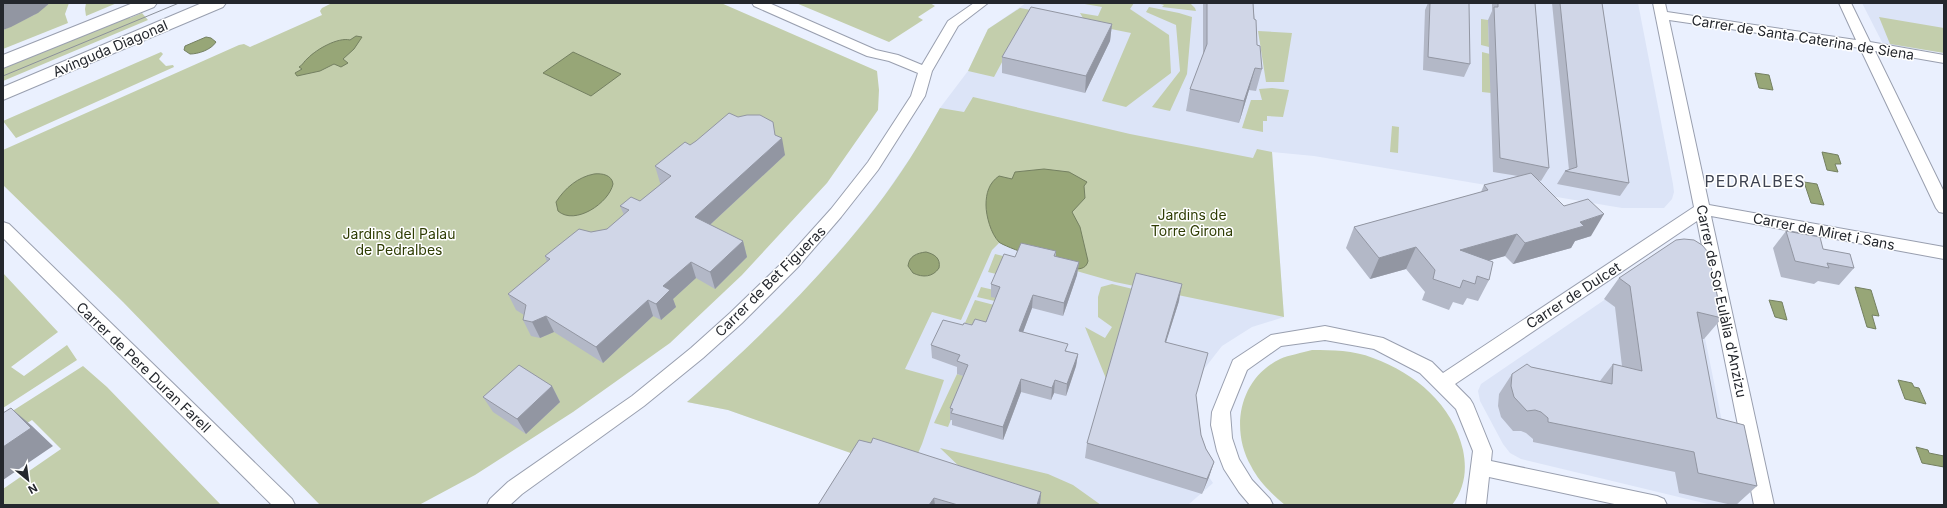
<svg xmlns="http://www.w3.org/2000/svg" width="1947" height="508" font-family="Inter,sans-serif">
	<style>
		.built { fill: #dce4f7 }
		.green { fill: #c3ceac }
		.water { fill: #97a677; stroke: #748061 }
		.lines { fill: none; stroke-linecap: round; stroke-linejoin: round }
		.minor-casing { stroke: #999faf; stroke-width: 2 }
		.primary-casing { stroke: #999faf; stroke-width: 2 }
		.minor { fill: #fff; fill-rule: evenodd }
		.primary { fill: #fff; fill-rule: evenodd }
		.tram { stroke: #8c919b; stroke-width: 1 }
		.wall { fill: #b3b8c7 }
		.shaded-wall { fill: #9296a2 }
		.building { fill: #d0d6e7; stroke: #9296a2 }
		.labels { text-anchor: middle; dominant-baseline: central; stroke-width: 3; stroke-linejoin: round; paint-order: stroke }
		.street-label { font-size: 14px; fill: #24272d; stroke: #fff }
		.park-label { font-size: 14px; fill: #2f3d04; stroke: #fff }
		.quarter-label { font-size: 16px; letter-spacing: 1px; fill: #3e4351; stroke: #fff }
	</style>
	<rect width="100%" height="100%" fill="#eaf0fe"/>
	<path class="built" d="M1026,3H1638L1673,184L1674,192L1672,199L1664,208H1622L1314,156L1272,152L1284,317L1252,327L1222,346L1204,369L1194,399L1209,477L1213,483L1188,505H831L861,456L728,410L687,402L754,342L791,306L850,239L882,199L917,148L940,108L968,71L988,29Z
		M1862,3H1944V53L1883,44Z
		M1687,250L1739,505H1712L1521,459L1510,453L1503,444L1480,401L1478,391L1481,384L1660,262Z"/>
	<path class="green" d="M50,3H69L65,14L68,23L3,49V30L34,15Z
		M86,3H117L86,16L85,9Z
		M332,3H721L877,71L879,90L878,110L827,183L742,275L670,343L573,412L475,475L419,505H320L123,302L3,185V150L239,45L244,44L250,47L322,15L320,11L322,8Z
		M796,3H930L935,6L918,17L923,20L889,42Z
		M1079,3H1134L1130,9L1169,35L1171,73L1126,107L1102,101L1131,33L1081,23L1083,18L1080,13L1098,16L1102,7Z
		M1161,3H1190L1195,8L1196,11L1162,7L1164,5L1160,4Z
		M1149,7L1179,13L1192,17L1187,74L1170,111L1152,107L1180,71L1176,25L1146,12Z
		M1020,8L1065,16L1029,12L994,77L968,71L988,29Z
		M142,13L148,20L3,81V67L127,16L130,18Z
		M1879,17L1944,28V53L1890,44Z
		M1481,19L1488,20L1489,47L1481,45Z
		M1258,31L1292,33L1284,82H1266Z
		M161,52L163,54L159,59L166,66L173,65L174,67L16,138L3,121Z
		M1482,52L1490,54L1491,93L1482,92Z
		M1272,88L1289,90L1283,117L1267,116V121H1263V132L1242,128L1251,100H1262L1259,89Z
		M973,97L1130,134L1253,158L1257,149L1272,152L1284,317L1115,282L1059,266L999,243L992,250L961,320L932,312L905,369L944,380L922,444L912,467L862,457L728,410L687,402C755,342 820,279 876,207C900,176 921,142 940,108L964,112Z
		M1392,126L1399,127L1398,153L1390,152Z
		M995,254L1007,257L1000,275L988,272Z
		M3,273L58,332L11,367L24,376L67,345L77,360L3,408Z
		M1112,284L1133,289L1107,381L1085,327L1105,338L1112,327L1098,317V297L1101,287Z
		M981,287L994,290L1000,300L999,302L977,297Z
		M975,300L998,306L986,333L969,329L971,324L965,323Z
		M1312,350C1333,350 1353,350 1373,358C1415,373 1453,405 1463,450C1467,470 1465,488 1452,505H1285C1272,494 1259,482 1251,466C1230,429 1239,379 1280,359C1289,355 1302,353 1312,350Z
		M83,366L107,387L221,505H3V489L61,449L32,420L3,438V417Z
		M957,374L968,377L948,427L934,423Z
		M940,448L1048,474L1073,485L1101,505H1029L985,491Z"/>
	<path class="water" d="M356,36L362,37L354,49L343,59L348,63L341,67L334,64L320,71L297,76L295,73L302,69L299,67C303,65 304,61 308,58C317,49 338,37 350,40Z
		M206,37L211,38L216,42C211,50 198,54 190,54L184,50L185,46Z
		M573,52L621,74L591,96L543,73Z
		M1755,73L1769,75L1773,90L1759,88Z
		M1822,152L1838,155L1841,164H1835L1838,172L1827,170Z
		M1044,169L1069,172L1087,182L1084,186L1085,198L1072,212L1080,227L1088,261C1086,270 1078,269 1070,269C1059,265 1004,247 999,242C991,234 986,216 986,205C986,193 989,183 999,176L1012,179L1015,172Z
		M594,174C602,173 612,175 613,184C609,203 575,226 558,211L556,202C565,188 578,177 594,174Z
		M1804,182L1817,184L1824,205L1811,203Z
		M926,252C934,254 941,258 939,268C933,277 923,278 913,273L908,266C909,256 917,253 926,252Z
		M1855,287L1871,290L1879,316L1872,315L1876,329L1867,327Z
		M1769,300L1782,302L1787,320L1775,317Z
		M1898,380L1912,383L1914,387L1919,388L1926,404L1905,399Z
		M1916,447L1928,450L1929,453L1944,456V467L1922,463Z"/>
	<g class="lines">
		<g class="minor-casing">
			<path id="minor" d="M752,3H769L876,50L898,55L922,65L948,21L974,3H988L958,26L932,71L925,96L878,170L841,217L798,267L742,323L703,358L644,406L522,494L510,505H487L490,499L508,482L632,396L691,348L730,313L786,259L831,209L868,162L911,96L918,73L889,61L867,56L754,6Z
				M1653,3H1665L1667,12L1856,40L1839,3H1851L1870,42L1944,55V63L1875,51L1944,192V213L1939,212L1936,208L1860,48L1669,20L1709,205L1944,247V259L1711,216L1774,505H1754L1697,221L1455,384L1470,399L1473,404L1492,451L1491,461L1657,496L1664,499L1667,505H1619L1489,477L1486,505H1466L1473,451L1456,409L1420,373L1374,349L1325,340L1281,346L1247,370L1230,412L1232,438L1239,459L1252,480L1270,499L1273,505H1250L1239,492L1224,469L1217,451L1211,425L1212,412L1233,360L1271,335L1325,326L1383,338L1432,362L1443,373L1694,207Z
				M3,222L9,224L292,499L295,505H272L3,238Z"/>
		</g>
		<g class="primary-casing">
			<path id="primary" d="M133,3H157L154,7L3,68V55Z
				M202,3H226L223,7L3,100V87Z"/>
		</g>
		<use href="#minor" class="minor"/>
		<use href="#primary" class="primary"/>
		<path class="tram" d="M3,76L179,3"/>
	</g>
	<path class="wall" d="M1203,3H1253L1257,45L1262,69L1256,91L1249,90L1239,123L1186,111L1190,89L1203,55Z
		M1428,3H1468L1470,64L1464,77L1423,70L1425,10Z
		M1492,3H1535L1549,168L1541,181L1538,180L1591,236L1575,241L1571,248L1513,264L1505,256L1489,260V280L1478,301L1467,298L1463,305L1453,302L1449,310L1422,300L1425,292L1406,269L1370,279L1346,248L1354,227L1481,192L1484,185L1518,176L1493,172L1488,20L1492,11Z
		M1552,3H1602L1629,183L1620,196L1557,184L1565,171L1569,170Z
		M1112,24L1110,41L1085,93L1002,73V57Z
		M775,135L785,155L710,225L743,241L747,257L715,289L696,278L673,299L676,307L661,320L653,316L603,363L554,332L540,338L531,336L523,320L524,315L516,310L508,294L547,262L545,256L591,232L607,229L624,215L620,206L640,201L661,184L660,183L655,166L690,145Z
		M1786,231L1823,249L1854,268L1839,285L1818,281L1814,284L1781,277L1773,248Z
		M1056,251V257L1079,262L1077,275L1063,316L1032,308L1023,332L1067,351L1078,354L1076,366L1066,396L1054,393L1051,400L1021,392L1003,440L952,425V420H950V408L963,376L957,374V367L932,358L931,345L963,325H972L986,322L996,298L991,297V284L1015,257Z
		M1619,278L1722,318L1704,339H1702L1717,418L1757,486L1736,505H1732L1679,493L1675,472L1533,442V439L1526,433L1521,431H1513L1501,417L1498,406L1499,394L1512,374L1531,367L1600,381L1613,364L1622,366L1615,307L1604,299Z
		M1179,301L1166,342L1196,396L1201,435L1206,449L1214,462L1209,477L1202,494L1085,458L1087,443Z
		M552,386L560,402L526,434L493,412L483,397Z
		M859,440L1041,492L1040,505H818Z"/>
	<path class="shaded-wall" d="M3,3H50L38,13L11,27L3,30Z
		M1112,24L1110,41L1085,93L1086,76Z
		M1255,68L1249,90L1239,123L1244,101Z
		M782,138L785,155L700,234L695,217Z
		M1604,214L1591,236L1575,241L1571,248L1513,264L1525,243L1580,222Z
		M1517,234L1505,256L1449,272L1460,250Z
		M743,241L747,257L715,289L710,272Z
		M1416,247L1406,269L1370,279L1379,258Z
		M691,262L696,278L673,299L676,307L661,320L656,304L663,286Z
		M1079,262L1077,275L1063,316L1064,303Z
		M1182,284L1179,301L1161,358L1165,342Z
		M1033,295L1032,308L1019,343V331Z
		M648,300L653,316L603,363L596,347Z
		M546,316L554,332L540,338L532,322Z
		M1078,354L1076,366L1066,396L1067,384Z
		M1021,379V392L1003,440V427Z
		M1055,380L1054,393L1051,400L1052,388Z
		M552,386L560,402L526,434L517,419Z
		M11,408L32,426L53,446L3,480V447Z
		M1214,462L1209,477L1202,494L1207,479Z
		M1041,492L1040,505H1037Z
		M934,498L935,505H929Z"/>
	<path class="building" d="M1207,3H1253L1254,19L1256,20L1257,45L1260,46L1262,69L1255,68L1244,101L1190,89L1207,44Z
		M1430,3H1469L1470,64L1428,57Z
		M1498,3H1535L1549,168L1500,158L1494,7H1498Z
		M1560,3H1602L1629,183L1565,171L1577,167Z
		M1031,7L1112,24L1086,76L1002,57Z
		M729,113L738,117L747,115H760L773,122L775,135L782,138L695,217L743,241L710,272L691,262L663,286L670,290L656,304L648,300L596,347L546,316L532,322L523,320L526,305L508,294L550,259L545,256L579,229L591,232L607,229L629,210L620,206L631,197L640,201L671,176L655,166L685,142L690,145L696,141Z
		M1531,173L1564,206L1588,199L1604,214L1580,222L1584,226L1525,243L1517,234L1460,250L1493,262L1489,280L1477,276L1475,284L1463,280L1460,288L1433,279L1435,270L1416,247L1379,258L1354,227L1488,190L1484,185Z
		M1786,231L1820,237L1823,249L1850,254L1854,268L1827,263L1829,268L1795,261Z
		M1684,239L1694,240L1702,245L1708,252L1722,318L1697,312L1717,418L1744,425L1757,486L1698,473L1694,452L1548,422V418L1541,412L1535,410L1527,411L1514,397L1511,386L1512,374L1527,364L1531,367L1612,384L1613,364L1642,371L1630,286L1619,278L1676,240Z
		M1021,243L1056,251L1054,256L1079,262L1064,303L1033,295L1019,331L1068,344L1065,351L1078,354L1067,384L1055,380L1052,388L1021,379L1003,427L951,413L953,409L950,408L968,365L957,361L960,355L931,345L943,320L963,325L964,323L972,325L975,319L986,322L1000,287L991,284L1004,254L1015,257Z
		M1136,273L1182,284L1165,342L1208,353L1196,395L1201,435L1206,449L1214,462L1207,479L1087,443Z
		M519,365L552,386L517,419L483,397Z
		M11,408L31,428L3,447V413Z
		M873,438L1041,492L1037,505H958L934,498L929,505H818L859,440L871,443Z"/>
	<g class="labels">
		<g class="street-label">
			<text transform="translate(1803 37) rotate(9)">Carrer de Santa Caterina de Siena</text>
			<text transform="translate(110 48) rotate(-23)">Avinguda Diagonal</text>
			<text transform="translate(1824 231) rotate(11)">Carrer de Miret i Sans</text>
			<text transform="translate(770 281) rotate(-45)">Carrer de Bet Figueras</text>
			<text transform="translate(1573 295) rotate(-33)">Carrer de Dulcet</text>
			<text transform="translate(1722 301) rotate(78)">Carrer de Sor Eulàlia d'Anzizu</text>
			<text transform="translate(144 367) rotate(44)">Carrer de Pere Duran Farell</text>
		</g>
		<g class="park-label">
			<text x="1192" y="214">Jardins de<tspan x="1192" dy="16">Torre Girona</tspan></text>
			<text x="399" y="233">Jardins del Palau<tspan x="399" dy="16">de Pedralbes</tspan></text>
		</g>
		<g class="quarter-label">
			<text x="1755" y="181">PEDRALBES</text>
		</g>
	</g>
	<rect width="1947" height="508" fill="none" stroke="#24272d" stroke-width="8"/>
	<g transform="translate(28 480) rotate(151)" stroke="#ffffff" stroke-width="3" paint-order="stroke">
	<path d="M0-3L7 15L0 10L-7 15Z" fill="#24272d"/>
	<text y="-6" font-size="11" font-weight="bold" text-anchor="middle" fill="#24272d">N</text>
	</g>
</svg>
